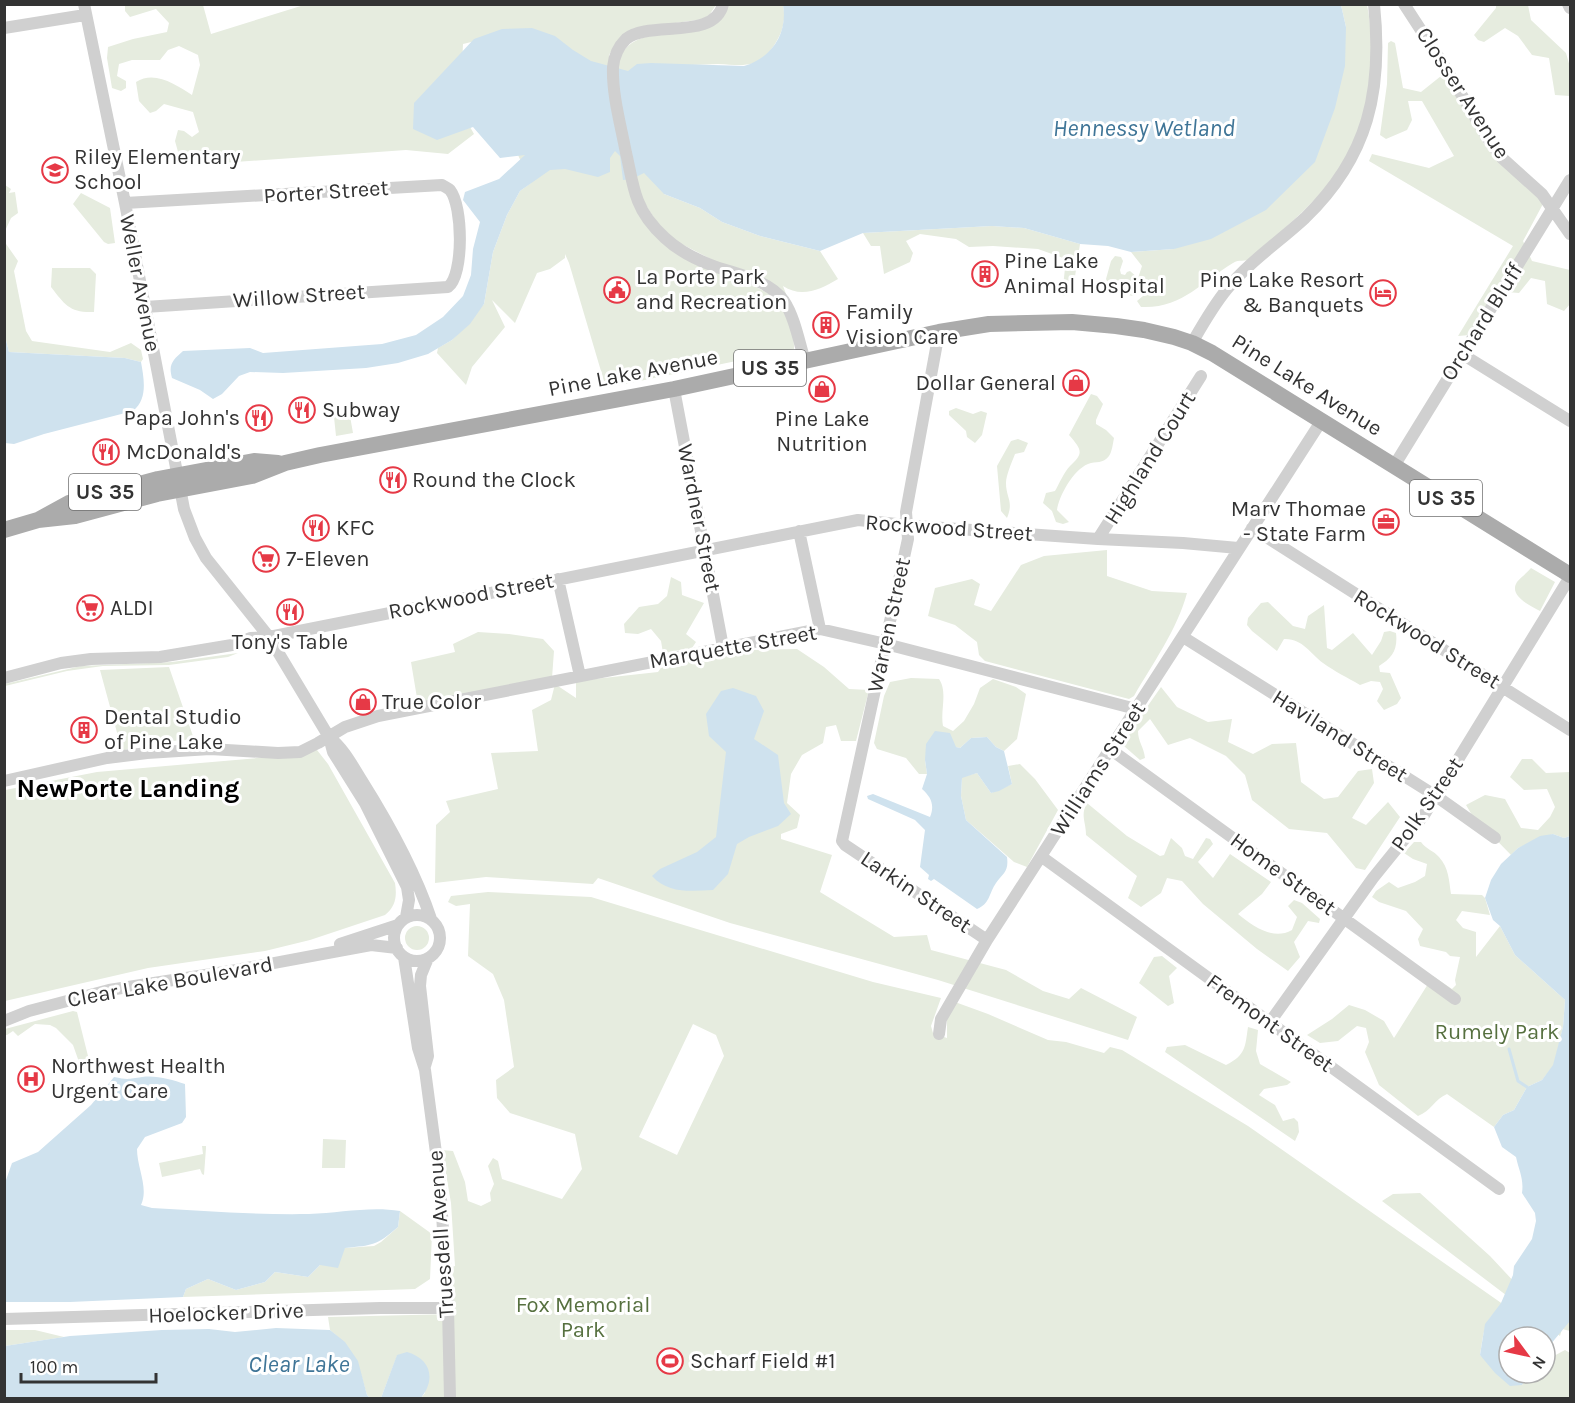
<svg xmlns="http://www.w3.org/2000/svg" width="1575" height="1403" font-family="Karla,sans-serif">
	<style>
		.green { fill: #e6ecdf; fill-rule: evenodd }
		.water { fill: #cfe2ee }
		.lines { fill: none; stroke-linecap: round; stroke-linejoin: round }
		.stream { stroke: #cfe2ee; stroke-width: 3 }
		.minor { stroke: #d0d0d0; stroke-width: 12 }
		.major { stroke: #ababab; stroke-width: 16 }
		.labels { text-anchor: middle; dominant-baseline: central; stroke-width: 6; stroke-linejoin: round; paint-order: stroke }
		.shield { fill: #fff; stroke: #707070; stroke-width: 1.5 }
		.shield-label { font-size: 21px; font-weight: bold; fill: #333 }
		.street-label { font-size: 22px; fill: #333; stroke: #fff }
		.poi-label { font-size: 22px; fill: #333; stroke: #fff; text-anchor: start }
		.park-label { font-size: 22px; fill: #56703f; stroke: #fff }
		.water-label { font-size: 24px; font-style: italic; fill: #3f7597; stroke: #fff }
		.quarter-label { font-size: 26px; font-weight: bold; fill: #000; stroke: #fff }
	</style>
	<rect width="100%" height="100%" fill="#fff"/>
	<path class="green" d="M125,5H203L211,34L304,5H716L710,14L704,19L632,29L616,43L609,55V97L648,225C679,243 709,264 741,280C754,287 767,290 777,301C787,311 795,335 794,349L606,388L569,263L565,254V258L550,269L537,273L515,323L492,300L505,327L472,367L466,385L437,353L438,348L452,340L484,304L493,252L507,215L520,191L531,183L518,155L488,38L463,44L460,109L474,134L448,154L406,150L207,164L180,159L175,141L178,130L184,131L192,137L199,132L193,112L164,104L156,111L150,113L139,101L136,82C155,70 176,85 192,95L200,65L198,55L179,46L168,50L160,60H132L119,64L117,76L126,81V88L121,91L112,88L107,58L108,47L133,39L167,32L169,23L156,9L130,17L125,11Z
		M727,5H783C786,20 783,31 775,44C758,70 744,65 718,64C708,64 699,65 690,65L664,194L700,208L722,222L760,236L820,251L838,279C820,290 801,298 783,286L788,299L674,240L656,221L642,199L635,172L617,65C634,9 710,57 727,5Z
		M1341,5H1367C1376,48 1370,118 1348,157C1333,184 1307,208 1285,228C1275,237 1261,253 1251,259C1245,262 1239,259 1233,263C1201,282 1182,309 1141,307L1137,301L1149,291L1145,281L1133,296L1111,291L1106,279L1111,261L1115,256L1121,257L1123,261L1120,270L1121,274L1125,275L1127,272L1130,271L1138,278L1142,266L1131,252L1174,249L1346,27Z
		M1496,5H1528L1531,20L1566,53L1570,67V96L1555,95L1549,58L1532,55L1518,36L1505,28L1484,42L1478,40L1474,35L1496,8Z
		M1391,41L1395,43L1403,88L1421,92L1441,76L1447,77L1484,144L1544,202L1523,241L1532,261L1570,270V304L1564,311L1547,304L1545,281L1531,278L1519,293L1495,291L1470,335L1458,336L1513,246L1369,161L1372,154L1429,168L1454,156L1422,101H1408L1412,120L1407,130L1386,139L1380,135L1387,84L1388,43Z
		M5,185L11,189L9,193L15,192L18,213L11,218L5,231Z
		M81,193L110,208L115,243L108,244L104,242L73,204Z
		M992,226L1024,228L1080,244L1074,283L1068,296H1062L1066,259L1038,249L993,246L969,247L956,239L920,234L906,241L913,253L910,262L884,274L880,246H871L863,233Z
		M4,241L18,261L14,271L26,331L32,341L110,352L131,343L141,350L143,359L141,362L125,358L9,352L4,332Z
		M52,268H90L96,274L94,312C70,313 65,305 51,287Z
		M1091,394L1097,396L1103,404L1096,420V424L1106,430L1114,438C1113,443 1112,452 1109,456C1103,464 1096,461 1088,464C1073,470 1059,496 1057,510L1069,522L1063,524L1056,522L1052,511L1043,503L1046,493L1055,491C1059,484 1064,472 1070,466C1084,453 1082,450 1069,435Z
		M956,408L973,414L981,411L987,413L982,435L975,443L967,437L966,431L949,415V411Z
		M342,411L350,416L353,433L336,436L334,417L338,412Z
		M1018,439L1028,443L1024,452L1015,454C1012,462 1006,475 1006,483C1006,498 1014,501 1007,518L1001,511L997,466L1011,441Z
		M1107,550V576L1152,591L1187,593C1177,630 1153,663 1134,696L1129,699L985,661L979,655L977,642L955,625L928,616L935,588L972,579L980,584L974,605L991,611L1021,565L1044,556Z
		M1531,568L1555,582L1540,611C1531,606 1508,596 1517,582C1521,577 1527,573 1531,568Z
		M671,577L681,582L682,595L704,603L686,634L696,642L692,648L663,653L661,641L651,629L638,634L625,633L624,624L639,607L658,604L667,596Z
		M1268,602L1293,626L1305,629L1308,616L1324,605L1327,648L1332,650L1353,633L1372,655L1381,641L1384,632L1390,631L1396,633C1398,650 1392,658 1379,666L1380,672L1390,673L1401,698L1397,704L1384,710L1377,701L1383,689L1380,682L1371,681L1360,685C1348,678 1334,671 1323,663C1310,653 1302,638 1284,639L1277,651L1252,631L1247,625L1248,618L1261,603Z
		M478,632L509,634L543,639L554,651L552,678L418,704L411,662L455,652L453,644Z
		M797,649L824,667L849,689L869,690L856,741H841L836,725L826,727L823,743L802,755L791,774L787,803L800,815L797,828L781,834V839L832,855L820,892L894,937L927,935L931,950L1006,970L1043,991L1069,999L1081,988L1137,1017L1128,1040L938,980L730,923L598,878L593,884L486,877L435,883L436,825L450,812L446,801L498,789L491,753L538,751L532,710L551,700L555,684L576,698V681L658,672L665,662L753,650Z
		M238,653L228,657L169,665L103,666L67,671L5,686V684L81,666L172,662Z
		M169,667L194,739L141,744L122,751L100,670Z
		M911,678L939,679C948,692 940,711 943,726L953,731L964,721L974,704L980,688L993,679L1016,687L1026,694L1017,739L1004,751L996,747L987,737L971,738L960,748L955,747L925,760L927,774H919L906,758L877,749L874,743L884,696L890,682Z
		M1161,687L1177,707L1208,722L1232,719L1228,742L1253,754L1272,744L1296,743L1301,782L1324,799L1338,797L1358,771L1372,769L1374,783L1352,818L1366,825L1388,802L1400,817L1365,870L1356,868L1327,833L1289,829L1252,800L1245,775L1226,756L1190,738L1168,745L1150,719L1138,731C1138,742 1144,747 1145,758L1140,760L1124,746L1133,727Z
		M317,750L328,764L395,883C397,896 396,906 385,915L310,940L265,951L148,968L5,1001V790L97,772L269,757Z
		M1522,759H1532L1546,773L1570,772V836L1564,838L1553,834L1518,848L1511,855L1472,815L1466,805L1485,795L1505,799L1521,828L1538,830L1550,817L1555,807L1547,789L1524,790L1510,777Z
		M1020,764L1035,779L1058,810L1027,867L1014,862L966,820L961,796L962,777L977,773L991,793L1012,784L1008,766Z
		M1087,803L1127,836L1160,856L1164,855L1171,838L1182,848L1185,856L1193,859L1206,838L1210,839L1213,844L1198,862L1213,878L1230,854L1271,882L1262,894L1238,914C1253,926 1273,941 1292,930L1297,917L1288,906L1294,900L1302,903L1320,919L1319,923L1308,921L1294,942L1300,957L1288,971L1257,949L1203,904L1182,881L1167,878L1161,893L1141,907L1128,898L1137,876L1086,835C1086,822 1080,815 1087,803Z
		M1414,842H1421C1426,849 1434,851 1439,857C1449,868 1449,881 1451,894L1482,895L1485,898L1490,915L1462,911L1456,920L1463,928L1476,932V957L1500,926L1515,955L1565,1000L1563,1027L1554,1065L1542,1080L1527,1087L1514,1110L1503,1115L1494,1127L1447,1094C1435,1099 1431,1111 1418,1116L1379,1085L1365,1052L1369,1042L1366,1028L1357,1026L1338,1041L1320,1043L1307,1035L1332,1019L1349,1005L1365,1010L1384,1021L1394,1038L1433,976L1452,989L1456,985L1455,980L1460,957L1450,956L1446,952L1420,946L1418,939L1423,929L1406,911L1379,902L1372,897L1376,891L1389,882L1398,888L1415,882L1425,876L1427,864L1413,859L1404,853Z
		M488,892L591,897L873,982L941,998L931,1026L933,1033L947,1038V1015L955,1002L988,1014L1048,1040L1066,1042L1104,1053L1110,1047L1122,1050L1248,1126L1507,1307C1483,1314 1484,1333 1480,1355L1522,1385L1530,1373H1545V1353L1550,1358L1565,1350L1570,1353V1398H421L425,1393L397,1356L381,1398H370L367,1395C358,1363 356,1352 330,1330L328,1317L454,1314L452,1267L455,1266L451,1203L442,1150L453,1151L465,1182L468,1201L481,1206L491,1201L490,1193L494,1184L488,1166L493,1158L498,1161L502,1179L562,1199L582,1169L575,1134L510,1113L497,1098L496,1080L514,1067L504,1000L493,974L468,956L470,904L456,906L448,902L451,896ZM693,1024L716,1035L724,1056L677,1155L639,1137Z
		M405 938a12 12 0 1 1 24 0a12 12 0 1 1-24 0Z
		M1162,956L1177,968L1169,976L1174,1003L1168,1006L1139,983L1154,957Z
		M73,1011L77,1012L88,1056L85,1062H79L73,1045L56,1028L50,1025L35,1024L18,1036L13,1031L7,1035H5V1029Z
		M1248,1027L1258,1030L1256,1051L1260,1064L1291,1082L1287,1085L1264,1089L1259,1095L1275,1105L1283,1121L1294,1118L1298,1122L1299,1132L1295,1141L1165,1052L1167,1047L1185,1045L1226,1065C1246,1055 1245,1047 1248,1027Z
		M323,1139L346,1140L345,1168H322Z
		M202,1146H206V1148L204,1175L202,1174L200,1169L162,1177L159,1163L203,1154Z
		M1420,1193L1490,1256L1518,1286L1570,1315V1331L1562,1329L1560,1336L1382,1201L1393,1194Z
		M400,1211L432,1234L430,1279L415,1289L183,1297L186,1289L208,1279L236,1290L265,1282L275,1272L308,1277L320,1265L345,1248L374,1246L381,1242L398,1227Z
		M4,1330H35L64,1337L5,1346Z"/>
	<path class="water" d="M783,5H1341L1346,27L1345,66L1335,108L1315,162L1266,210L1211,239L1174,249L1131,252L1108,246L1080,244L1024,228L992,226L863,233L820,251L760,236L722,222L700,208L664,194L644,173L632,179L623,180L620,156L615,151L610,158V172L598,177L565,169L550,170L520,191L507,215L493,252L484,304L470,324L452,340L428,354L398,363L366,368L283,373L250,372L239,376L222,394L213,399L200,390L172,378C168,364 173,360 183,351L250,348L263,353L382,344L416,335L443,317L463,296L471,275L473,249L480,222L463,200L465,192L499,179L525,155L500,158L473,127L437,140L413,129L414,103L474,39L502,29L532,28L555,36L573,50L591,61L628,71L637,64L651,63L744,66C772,58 788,33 783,5Z
		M4,332L9,352L125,358L141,362C144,379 148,399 133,411L44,434L14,444L5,443Z
		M733,688L756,696L764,711L754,739L778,755L784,803L791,814L778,826L749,837L737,844L728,874L713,890C691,891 668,894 652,876L660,869L697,852L716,837L726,752L709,736L706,714L721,691Z
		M935,731L950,733L956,747L960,748L971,738L987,737L996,747L1004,751L1012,784L999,791L991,793L977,773L962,778L961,796L966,820L1007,857C1009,872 1003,873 996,883C989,893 990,904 977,909L934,879L931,881L928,879L929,875L920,867L925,830L915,820L868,799L867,796L873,794L930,817C935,805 931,797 922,789L927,774L925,760L926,744Z
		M1553,834L1564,838L1570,836V1321L1545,1351V1337H1509V1373H1530L1522,1385L1510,1386L1495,1373L1480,1355L1485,1324L1501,1303L1513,1275L1514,1266L1532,1239L1536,1221L1535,1213L1522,1193C1524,1179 1519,1171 1516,1157L1502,1147L1494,1127L1503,1115L1514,1110L1527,1087L1542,1080L1553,1065L1563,1027L1565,1000L1515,955L1500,926L1493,920L1485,898L1491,880L1501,864L1518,848L1540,836Z
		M114,1077C128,1080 129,1079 142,1077C157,1075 172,1080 185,1084L186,1117L182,1123L145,1137L137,1149C137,1168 149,1188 141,1205L152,1208C204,1211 256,1215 309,1214C340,1213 370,1206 400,1211L398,1227C376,1246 373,1245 345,1248L338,1268L320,1265L308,1277L275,1272L265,1282L236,1290L208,1279L186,1289L183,1297L70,1302H5V1183L12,1163L38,1152L91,1105Z
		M276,1328L330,1330L345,1342L358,1361L367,1395L370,1398H5V1346L70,1336L162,1330L209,1329L235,1332Z
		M407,1352C431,1359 436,1379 421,1398H381L397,1355Z"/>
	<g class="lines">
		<path class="stream" d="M1509,1049L1518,1081L1527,1087"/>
		<path class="minor" d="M84,4L125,203L184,509L195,538L206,558L269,637L329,737L333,752L365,803L407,887L409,900L406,917
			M723,4C715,41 649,20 626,39C618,47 614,56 613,67C612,95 621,126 626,153C630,169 632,186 638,201C643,214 654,228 665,238C678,250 695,259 711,265C734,274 769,279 784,301C795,318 799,342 805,361
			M1404,4L1443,64L1490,142L1502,158L1542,194L1570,234
			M1568,4L1570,8
			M4,28L85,15
			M125,203L442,185C445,187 448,188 450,190C463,206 464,275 448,287L145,307
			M939,332L906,512L908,539L842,841L845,845L987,940
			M1192,343C1203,324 1213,306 1227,289C1249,262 1279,242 1305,218C1369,156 1383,90 1374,4
			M1462,354L1570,421
			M674,389L723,647
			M1394,466L1570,180
			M1252,528L1570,730
			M799,531L820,629
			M1098,539L1201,376
			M558,579L580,676
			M1183,637L1436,796L1495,838
			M4,678L61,663L91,659L160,657L232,645L251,638L269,637L858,520L916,526L1098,539L1183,543L1238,548
			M329,737C344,749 352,765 362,781C389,824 415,871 431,919
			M1110,749L1455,999
			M4,781L107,758L147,753L210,749L278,753L300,752L318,743L345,727L378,716L820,629L886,644L1136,709
			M1042,857L1499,1189
			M394 938a23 23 0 1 1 46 0a23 23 0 1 1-46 0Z
			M340,944L398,925
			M404,957L418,1048L425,1070L440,1183L448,1308L450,1398
			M4,1021L29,1011L109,990L231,971L371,945L397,948
			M1270,1022L1373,878L1424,815L1570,577
			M939,1034L941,1019L987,940L1322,420
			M425,1066L428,1056L420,986L421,975L428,958
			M4,1319L380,1308H448"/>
		<path class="major" d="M38,520L75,516L157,494L252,476L285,463L320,455L674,389L939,332L989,324L1072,322L1116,326L1144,330L1174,337L1192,343L1212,353L1570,575
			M4,530L38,520L69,503L158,479L254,461L278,463"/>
	</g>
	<defs>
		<g id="school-ring" transform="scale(1.35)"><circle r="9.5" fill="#fff" stroke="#e63946" stroke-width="1.5"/><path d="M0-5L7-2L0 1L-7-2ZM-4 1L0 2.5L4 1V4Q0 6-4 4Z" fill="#e63946"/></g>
		<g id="building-ring" transform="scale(1.35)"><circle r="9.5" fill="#fff" stroke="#e63946" stroke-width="1.5"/><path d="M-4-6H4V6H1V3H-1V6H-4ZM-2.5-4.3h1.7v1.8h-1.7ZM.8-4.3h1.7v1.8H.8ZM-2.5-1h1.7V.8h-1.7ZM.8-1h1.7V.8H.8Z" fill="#e63946"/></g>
		<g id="civic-ring" transform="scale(1.35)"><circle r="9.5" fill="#fff" stroke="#e63946" stroke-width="1.5"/><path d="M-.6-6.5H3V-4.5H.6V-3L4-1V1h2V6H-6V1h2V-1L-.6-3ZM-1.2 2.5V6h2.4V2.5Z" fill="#e63946"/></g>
		<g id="hotel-ring" transform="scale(1.35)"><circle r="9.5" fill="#fff" stroke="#e63946" stroke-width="1.5"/><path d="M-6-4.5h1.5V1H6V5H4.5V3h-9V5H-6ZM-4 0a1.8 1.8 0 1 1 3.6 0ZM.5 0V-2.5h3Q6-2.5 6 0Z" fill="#e63946"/></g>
		<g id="shop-ring" transform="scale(1.35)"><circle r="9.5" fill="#fff" stroke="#e63946" stroke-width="1.5"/><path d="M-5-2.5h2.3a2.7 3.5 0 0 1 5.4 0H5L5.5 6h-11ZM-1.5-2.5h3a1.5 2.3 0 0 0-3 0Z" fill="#e63946"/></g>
		<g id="restaurant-ring" transform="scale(1.35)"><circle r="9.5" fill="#fff" stroke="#e63946" stroke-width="1.5"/><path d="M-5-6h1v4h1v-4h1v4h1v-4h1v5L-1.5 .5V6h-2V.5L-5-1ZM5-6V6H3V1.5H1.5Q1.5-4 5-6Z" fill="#e63946"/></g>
		<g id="office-ring" transform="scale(1.35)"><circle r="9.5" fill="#fff" stroke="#e63946" stroke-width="1.5"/><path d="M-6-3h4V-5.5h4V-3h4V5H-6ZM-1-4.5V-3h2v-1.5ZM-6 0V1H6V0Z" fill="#e63946"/></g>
		<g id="supermarket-ring" transform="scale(1.35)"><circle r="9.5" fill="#fff" stroke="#e63946" stroke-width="1.5"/><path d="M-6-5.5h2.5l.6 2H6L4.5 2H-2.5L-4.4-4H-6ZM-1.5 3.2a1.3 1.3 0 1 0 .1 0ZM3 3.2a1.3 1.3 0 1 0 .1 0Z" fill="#e63946"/></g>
		<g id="hospital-ring" transform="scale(1.35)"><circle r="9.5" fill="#fff" stroke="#e63946" stroke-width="1.5"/><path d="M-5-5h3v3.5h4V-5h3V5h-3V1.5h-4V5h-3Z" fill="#e63946"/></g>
		<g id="stadium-ring" transform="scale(1.35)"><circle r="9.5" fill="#fff" stroke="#e63946" stroke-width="1.5"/><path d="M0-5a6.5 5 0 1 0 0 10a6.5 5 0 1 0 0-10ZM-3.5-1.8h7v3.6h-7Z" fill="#e63946"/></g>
	</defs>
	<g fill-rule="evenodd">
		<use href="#school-ring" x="55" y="170"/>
		<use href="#building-ring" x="985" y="274"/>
		<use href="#civic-ring" x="617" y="290"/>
		<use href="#hotel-ring" x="1383" y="293"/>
		<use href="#building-ring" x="826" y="325"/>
		<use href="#shop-ring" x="1076" y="383"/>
		<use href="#shop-ring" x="822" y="389"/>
		<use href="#restaurant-ring" x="302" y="410"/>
		<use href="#restaurant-ring" x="259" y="418"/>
		<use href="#restaurant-ring" x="106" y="452"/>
		<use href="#restaurant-ring" x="393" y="480"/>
		<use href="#office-ring" x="1386" y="522"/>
		<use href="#restaurant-ring" x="316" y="528"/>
		<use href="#supermarket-ring" x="266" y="559"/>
		<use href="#supermarket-ring" x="90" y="608"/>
		<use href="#restaurant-ring" x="290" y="612"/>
		<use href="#shop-ring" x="363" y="702"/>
		<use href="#building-ring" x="84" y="730"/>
		<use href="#hospital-ring" x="31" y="1079"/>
		<use href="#stadium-ring" x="670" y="1361"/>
	</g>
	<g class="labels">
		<g class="shield">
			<rect x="734" y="350" width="72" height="36" rx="4.5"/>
			<rect x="69" y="474" width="72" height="36" rx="4.5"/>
			<rect x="1410" y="480" width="72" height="36" rx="4.5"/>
		</g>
		<g class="shield-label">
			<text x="770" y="368">US 35</text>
			<text x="105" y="492">US 35</text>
			<text x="1446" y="498">US 35</text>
		</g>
		<g class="street-label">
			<text transform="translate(1463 93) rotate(57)">Closser Avenue</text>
			<text transform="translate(326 192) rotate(-4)">Porter Street</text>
			<text transform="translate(140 283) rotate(79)">Weller Avenue</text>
			<text transform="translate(299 296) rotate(-4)">Willow Street</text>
			<text transform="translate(1482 322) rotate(-58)">Orchard Bluff</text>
			<text transform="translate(633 373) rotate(-11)">Pine Lake Avenue</text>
			<text transform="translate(1307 385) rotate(32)">Pine Lake Avenue</text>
			<text transform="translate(1150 458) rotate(-58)">Highland Court</text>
			<text transform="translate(699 518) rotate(79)">Wardner Street</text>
			<text transform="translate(949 528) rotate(4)">Rockwood Street</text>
			<text transform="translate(471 596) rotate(-11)">Rockwood Street</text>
			<text transform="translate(889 625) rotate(-78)">Warren Street</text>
			<text transform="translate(1427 639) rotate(32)">Rockwood Street</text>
			<text transform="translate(733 647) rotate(-10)">Marquette Street</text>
			<text transform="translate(1340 736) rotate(32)">Haviland Street</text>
			<text transform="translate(1098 769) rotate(-57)">Williams Street</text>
			<text transform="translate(1427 804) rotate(-55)">Polk Street</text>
			<text transform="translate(1283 874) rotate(36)">Home Street</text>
			<text transform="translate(916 892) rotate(34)">Larkin Street</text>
			<text transform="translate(170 982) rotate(-10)">Clear Lake Boulevard</text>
			<text transform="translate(1270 1023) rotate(36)">Fremont Street</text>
			<text transform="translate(441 1234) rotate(-94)">Truesdell Avenue</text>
			<text transform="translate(226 1313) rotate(-2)">Hoelocker Drive</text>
		</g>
		<g class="poi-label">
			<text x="74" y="157">Riley Elementary<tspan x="74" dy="25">School</tspan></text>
			<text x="1004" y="261">Pine Lake<tspan x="1004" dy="25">Animal Hospital</tspan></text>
			<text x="636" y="277">La Porte Park<tspan x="636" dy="25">and Recreation</tspan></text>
			<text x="1364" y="280" text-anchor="end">Pine Lake Resort<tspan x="1364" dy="25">&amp; Banquets</tspan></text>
			<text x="846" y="312">Family<tspan x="846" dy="25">Vision Care</tspan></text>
			<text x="1056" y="383" text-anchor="end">Dollar General</text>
			<text x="322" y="410">Subway</text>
			<text x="240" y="418" text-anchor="end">Papa John's</text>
			<text x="822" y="419" text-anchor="middle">Pine Lake<tspan x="822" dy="25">Nutrition</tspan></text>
			<text x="126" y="452">McDonald's</text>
			<text x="412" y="480">Round the Clock</text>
			<text x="1366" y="509" text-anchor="end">Marv Thomae<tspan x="1366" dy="25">- State Farm</tspan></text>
			<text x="336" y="528">KFC</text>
			<text x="286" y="559">7-Eleven</text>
			<text x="110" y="608">ALDI</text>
			<text x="290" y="642" text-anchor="middle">Tony's Table</text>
			<text x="382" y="702">True Color</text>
			<text x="104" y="717">Dental Studio<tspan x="104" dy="25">of Pine Lake</tspan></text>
			<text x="51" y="1066">Northwest Health<tspan x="51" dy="25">Urgent Care</tspan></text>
			<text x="690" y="1361">Scharf Field #1</text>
		</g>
		<g class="park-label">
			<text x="1497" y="1032">Rumely Park</text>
			<text x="583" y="1305">Fox Memorial<tspan x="583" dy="25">Park</tspan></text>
		</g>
		<g class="water-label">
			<text x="1144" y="128">Hennessy Wetland</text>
			<text x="299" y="1364">Clear Lake</text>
		</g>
		<g class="quarter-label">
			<text x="128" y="788">NewPorte Landing</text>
		</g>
	</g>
	<rect width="1575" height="1403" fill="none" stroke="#333333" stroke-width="12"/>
	<g transform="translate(1527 1355) rotate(123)"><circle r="28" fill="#ffffff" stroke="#adadad" stroke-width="1.5"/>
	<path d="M0-4.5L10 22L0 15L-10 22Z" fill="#e63946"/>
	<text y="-9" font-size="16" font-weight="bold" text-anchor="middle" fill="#333333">N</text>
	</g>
	<path d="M21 1373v9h135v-9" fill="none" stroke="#333333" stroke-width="3"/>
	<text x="30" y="1373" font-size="18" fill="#333333" stroke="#ffffff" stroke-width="4.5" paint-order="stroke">100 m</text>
</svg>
